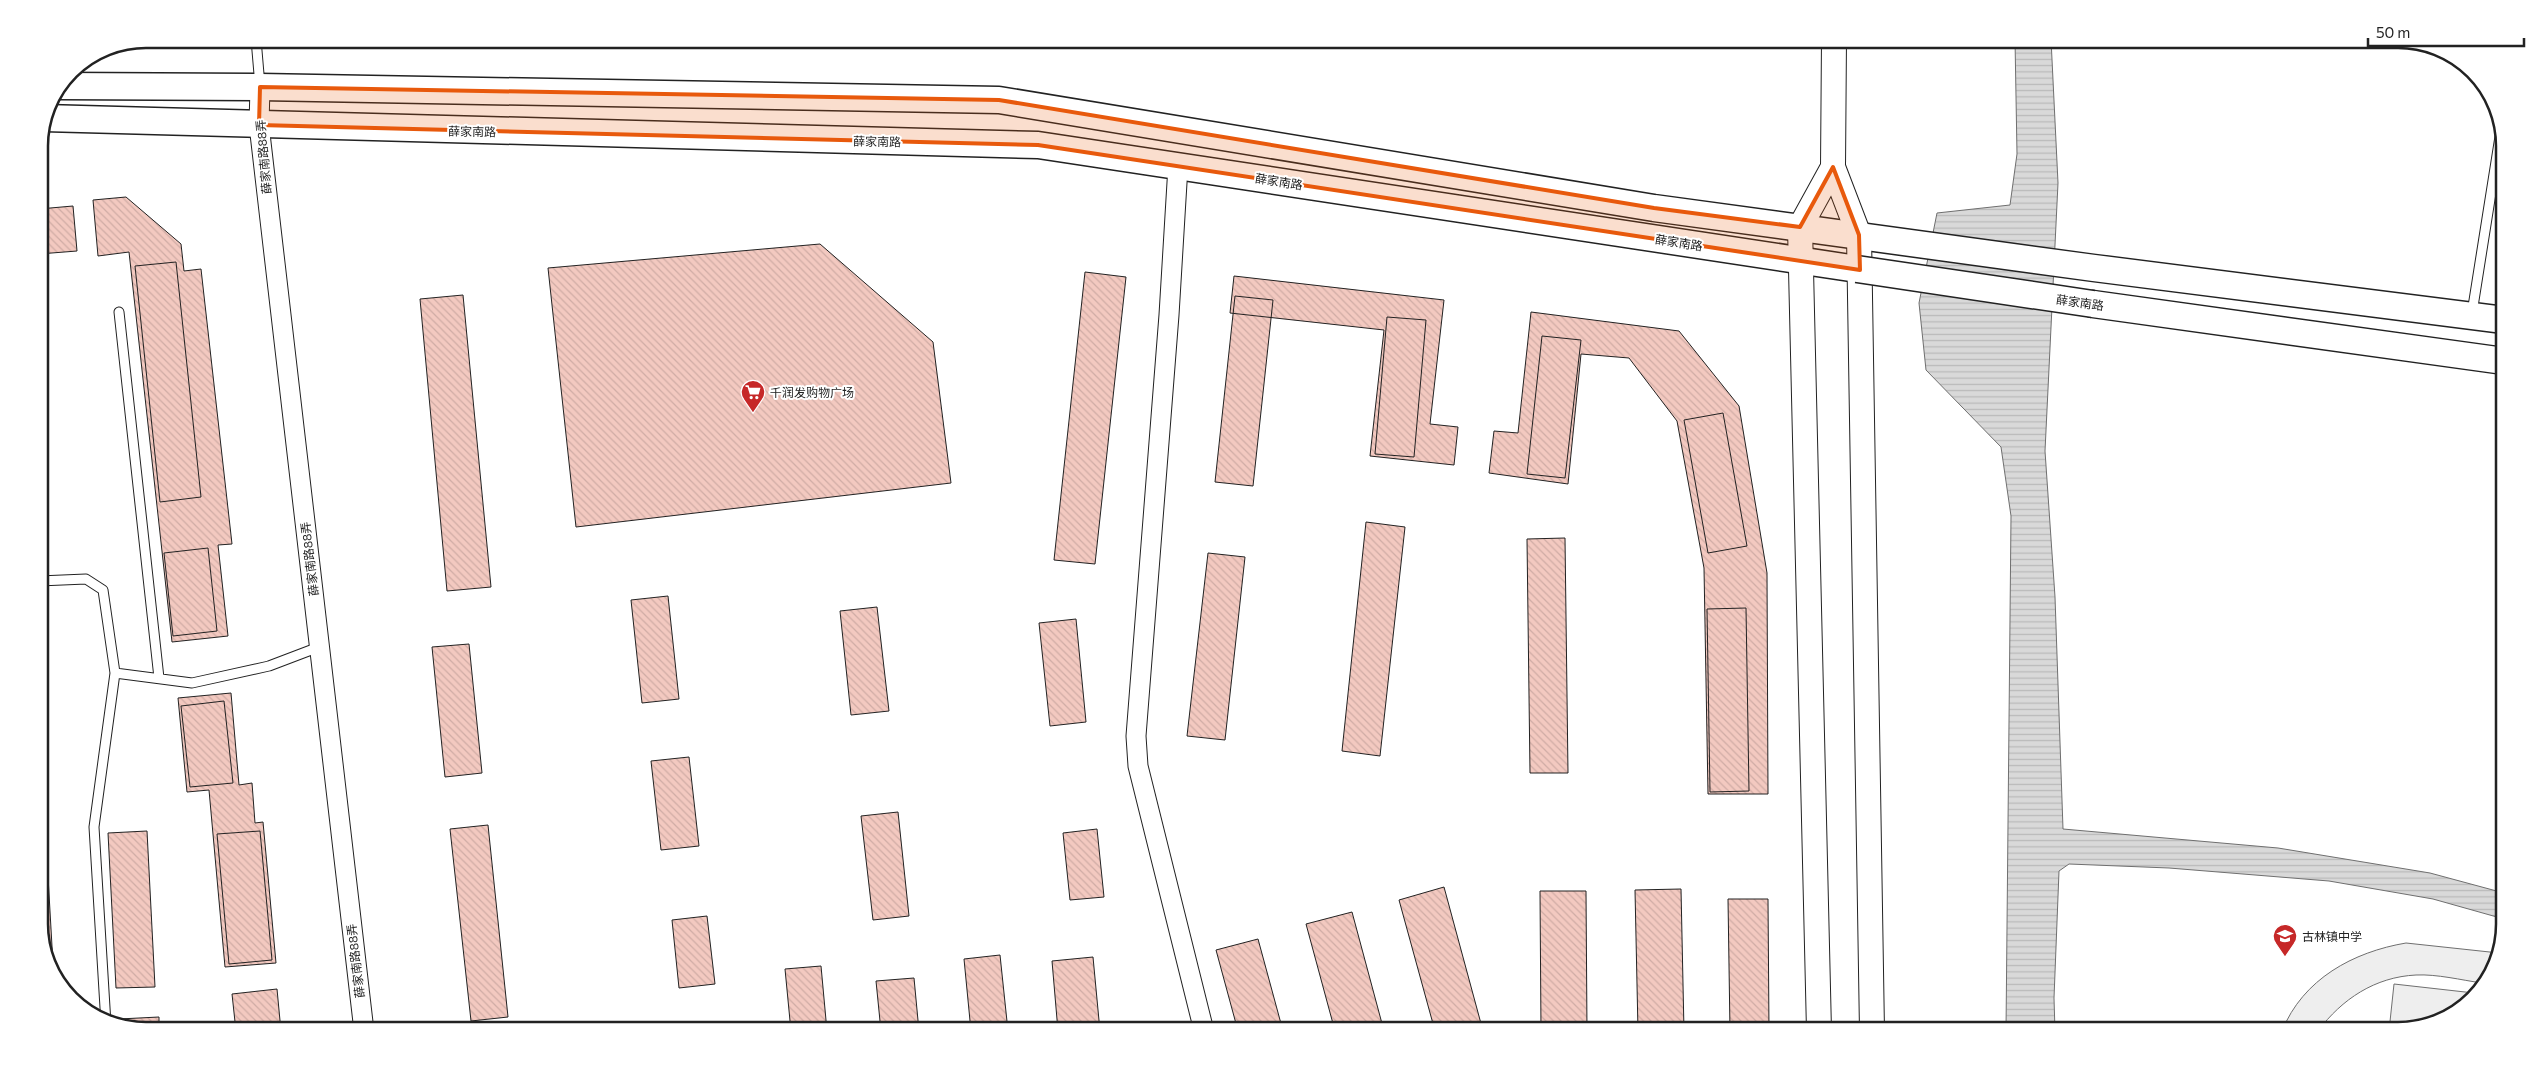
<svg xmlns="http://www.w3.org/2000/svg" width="2543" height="1070" font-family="Commissioner,'Noto Sans SC',sans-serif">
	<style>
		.grass { fill: #eee; stroke: #6f6f6f }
		.water { fill: url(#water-rules); stroke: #6f6f6f }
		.building { fill: url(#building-back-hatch); stroke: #222 }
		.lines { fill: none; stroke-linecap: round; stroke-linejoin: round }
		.service-casing { stroke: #222; stroke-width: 11 }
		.minor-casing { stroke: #222; stroke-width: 21 }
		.tertiary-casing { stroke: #222; stroke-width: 26 }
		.secondary-casing { stroke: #222; stroke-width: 29 }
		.service { stroke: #fff; stroke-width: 9 }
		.minor { stroke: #fff; stroke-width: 19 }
		.tertiary { stroke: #fff; stroke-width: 24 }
		.secondary { stroke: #fff; stroke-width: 26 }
		.secondary-bridge-casing { stroke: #222; stroke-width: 29; stroke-linecap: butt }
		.secondary-bridge { stroke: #fff; stroke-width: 26 }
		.marked { fill: #e8590c; fill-opacity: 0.2; stroke: #e8590c; stroke-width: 4; stroke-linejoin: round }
		.labels { text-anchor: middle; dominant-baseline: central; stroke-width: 4; stroke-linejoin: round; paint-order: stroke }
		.street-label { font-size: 12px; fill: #222; stroke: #fff }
		.poi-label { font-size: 12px; fill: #222; stroke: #fff; text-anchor: start }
		.rim { fill: none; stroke: #222; stroke-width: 2.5 }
	</style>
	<defs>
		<pattern id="water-rules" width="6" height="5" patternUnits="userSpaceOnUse" patternTransform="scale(1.25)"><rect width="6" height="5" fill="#d9d9d9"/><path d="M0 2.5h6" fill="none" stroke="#bababa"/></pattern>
		<pattern id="building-back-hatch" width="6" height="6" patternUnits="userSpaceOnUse" patternTransform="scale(1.25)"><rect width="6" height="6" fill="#f3c9c0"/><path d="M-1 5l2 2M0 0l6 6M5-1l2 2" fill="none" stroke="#d0aca5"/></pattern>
	</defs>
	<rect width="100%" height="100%" fill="#fff"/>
	<path class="grass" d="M2406,943L2499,953L2496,965L2482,983C2461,980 2437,974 2416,975C2375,977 2342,999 2318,1031H2282C2303,979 2353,952 2406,943Z
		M2394,984L2474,993L2457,1013L2398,1031H2389Z"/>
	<path class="water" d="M2015,39H2051L2058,183L2045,451L2055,597L2063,829L2278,848L2430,873L2504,893V919L2433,899L2329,881L2169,868L2069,864L2059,871L2054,998L2055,1031H2006L2011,516L2001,447L1926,370L1919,303L1937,213L2010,205L2017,154Z"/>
	<path class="building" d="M126,197L181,244L184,271L201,269L232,544L218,545L228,636L172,642L129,252L98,256L93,200Z
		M73,206L77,251L39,254V209Z
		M39,228L44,303H39Z
		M820,244L933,342L951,483L576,527L548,268Z
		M176,262L201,497L160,502L135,266Z
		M1085,272L1126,277L1095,564L1054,560Z
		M1234,276L1444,300L1430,424L1458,427L1454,465L1370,456L1384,330L1230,313Z
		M463,295L491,587L447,591L420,299Z
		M1235,296L1273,300L1253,486L1215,482Z
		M1531,312L1679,331L1739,406L1767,573L1768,794H1708L1704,568L1677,421L1629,358L1581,354L1568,484L1489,473L1494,431L1518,433Z
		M1387,317L1426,320L1414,457L1375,454Z
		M1542,336L1581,340L1565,478L1527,474Z
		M1723,413L1747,546L1708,553L1684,420Z
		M1366,522L1405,527L1380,756L1342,751Z
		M1565,538L1568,773H1530L1527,539Z
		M208,548L217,631L173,636L164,553Z
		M1208,553L1245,557L1225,740L1187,736Z
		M668,596L679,699L642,703L631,600Z
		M877,607L889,711L851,715L840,611Z
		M1746,608L1749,791L1710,792L1707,609Z
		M1076,619L1086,722L1050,726L1039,623Z
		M469,644L482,773L445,777L432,647Z
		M231,693L239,785L252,783L255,823L263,822L276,963L225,967L209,790L187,792L178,698Z
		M224,701L233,783L190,787L181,706Z
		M689,757L699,846L661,850L651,761Z
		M39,806H44L53,964H51L39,932Z
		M898,812L909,916L873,920L861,816Z
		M488,825L508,1017L471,1021L450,829Z
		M1097,829L1104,897L1070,900L1063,833Z
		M147,831L155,987L116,988L108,833Z
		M260,831L272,960L229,964L217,834Z
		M1444,887L1483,1031H1435L1399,900Z
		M1681,889L1684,1031H1638L1635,890Z
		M1540,891H1586L1587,1031H1541Z
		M1728,899H1768L1769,1031H1730Z
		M1352,912L1384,1031H1335L1306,924Z
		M707,916L715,984L679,988L672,920Z
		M1258,939L1283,1031H1238L1216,950Z
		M1000,955L1008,1031H971L964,959Z
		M1093,957L1100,1031H1058L1052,961Z
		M821,966L827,1031H791L785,969Z
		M914,978L919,1031H881L876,981Z
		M277,989L281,1031H236L232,994Z
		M159,1017V1031H145L119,1026V1019Z"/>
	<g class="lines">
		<g class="service-casing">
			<path id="service" d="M256,39L260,86
				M119,312L159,678
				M2472,313L2501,130
				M39,581L86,579L103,590L115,673L94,827L106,1024
				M115,673L192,683L269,666L319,647"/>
		</g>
		<g class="minor-casing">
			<path id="minor" d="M260,87L259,125L364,1031
				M1178,166L1169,315L1136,736L1138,766L1204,1031"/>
		</g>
		<g class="tertiary-casing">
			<path id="tertiary" d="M1834,39L1833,167L1859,235L1872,1031
				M1819,1031L1800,227L1833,167"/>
		</g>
		<g class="secondary-casing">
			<path id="secondary" d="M59,86L260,87L999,100L1654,208L2094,268L2504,320
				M44,118L1038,145L1857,269
				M2093,304L2504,361"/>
		</g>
		<use href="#service" class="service"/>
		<use href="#minor" class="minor"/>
		<use href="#tertiary" class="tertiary"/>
		<use href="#secondary" class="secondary"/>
		<g class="secondary-bridge-casing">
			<path id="secondary-bridge" d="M1857,269L2093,304"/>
		</g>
		<use href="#secondary-bridge" class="secondary-bridge"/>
	</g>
	<path class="marked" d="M260,87L999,100L1654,208L1800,227L1833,167L1859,235L1860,270L1038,145L259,125Z"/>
	<defs>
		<g id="supermarket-pin" transform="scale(1.25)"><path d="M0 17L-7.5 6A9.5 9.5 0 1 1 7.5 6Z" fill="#c62828" stroke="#fff"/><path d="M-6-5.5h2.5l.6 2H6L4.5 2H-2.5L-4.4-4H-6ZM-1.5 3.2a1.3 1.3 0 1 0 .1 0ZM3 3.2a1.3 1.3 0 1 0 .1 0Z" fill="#fff"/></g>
		<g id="school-pin" transform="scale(1.25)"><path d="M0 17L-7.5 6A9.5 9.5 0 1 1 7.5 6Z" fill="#c62828" stroke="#fff"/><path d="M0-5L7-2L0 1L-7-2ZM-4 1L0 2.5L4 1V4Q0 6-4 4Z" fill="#fff"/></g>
	</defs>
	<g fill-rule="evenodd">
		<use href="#supermarket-pin" x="753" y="392"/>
		<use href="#school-pin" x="2285" y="936"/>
	</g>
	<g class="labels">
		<g class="street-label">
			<text transform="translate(472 131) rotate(1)">薛家南路</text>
			<text transform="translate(877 141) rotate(1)">薛家南路</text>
			<text transform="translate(263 157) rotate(-95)">薛家南路88弄</text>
			<text transform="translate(1279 181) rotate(9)">薛家南路</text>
			<text transform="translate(1679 242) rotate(9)">薛家南路</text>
			<text transform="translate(2080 302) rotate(8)">薛家南路</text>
			<text transform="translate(309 559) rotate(-97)">薛家南路88弄</text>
			<text transform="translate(355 961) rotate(-97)">薛家南路88弄</text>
		</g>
		<g class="poi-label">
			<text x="770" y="392">千润发购物广场</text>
			<text x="2302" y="936">古林镇中学</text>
		</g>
	</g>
	<path d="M0 0H2543V1070H0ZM146 48H2398A98 98 0 0 1 2496 146V924A98 98 0 0 1 2398 1022H146A98 98 0 0 1 48 924V146A98 98 0 0 1 146 48Z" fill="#fff" fill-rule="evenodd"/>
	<path class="rim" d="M146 48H2398A98 98 0 0 1 2496 146V924A98 98 0 0 1 2398 1022H146A98 98 0 0 1 48 924V146A98 98 0 0 1 146 48Z"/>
	<path d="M2368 38v8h156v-8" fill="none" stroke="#222222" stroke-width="2.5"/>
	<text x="2376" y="38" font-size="15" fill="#222222" stroke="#ffffff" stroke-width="4" paint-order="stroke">50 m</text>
</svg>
